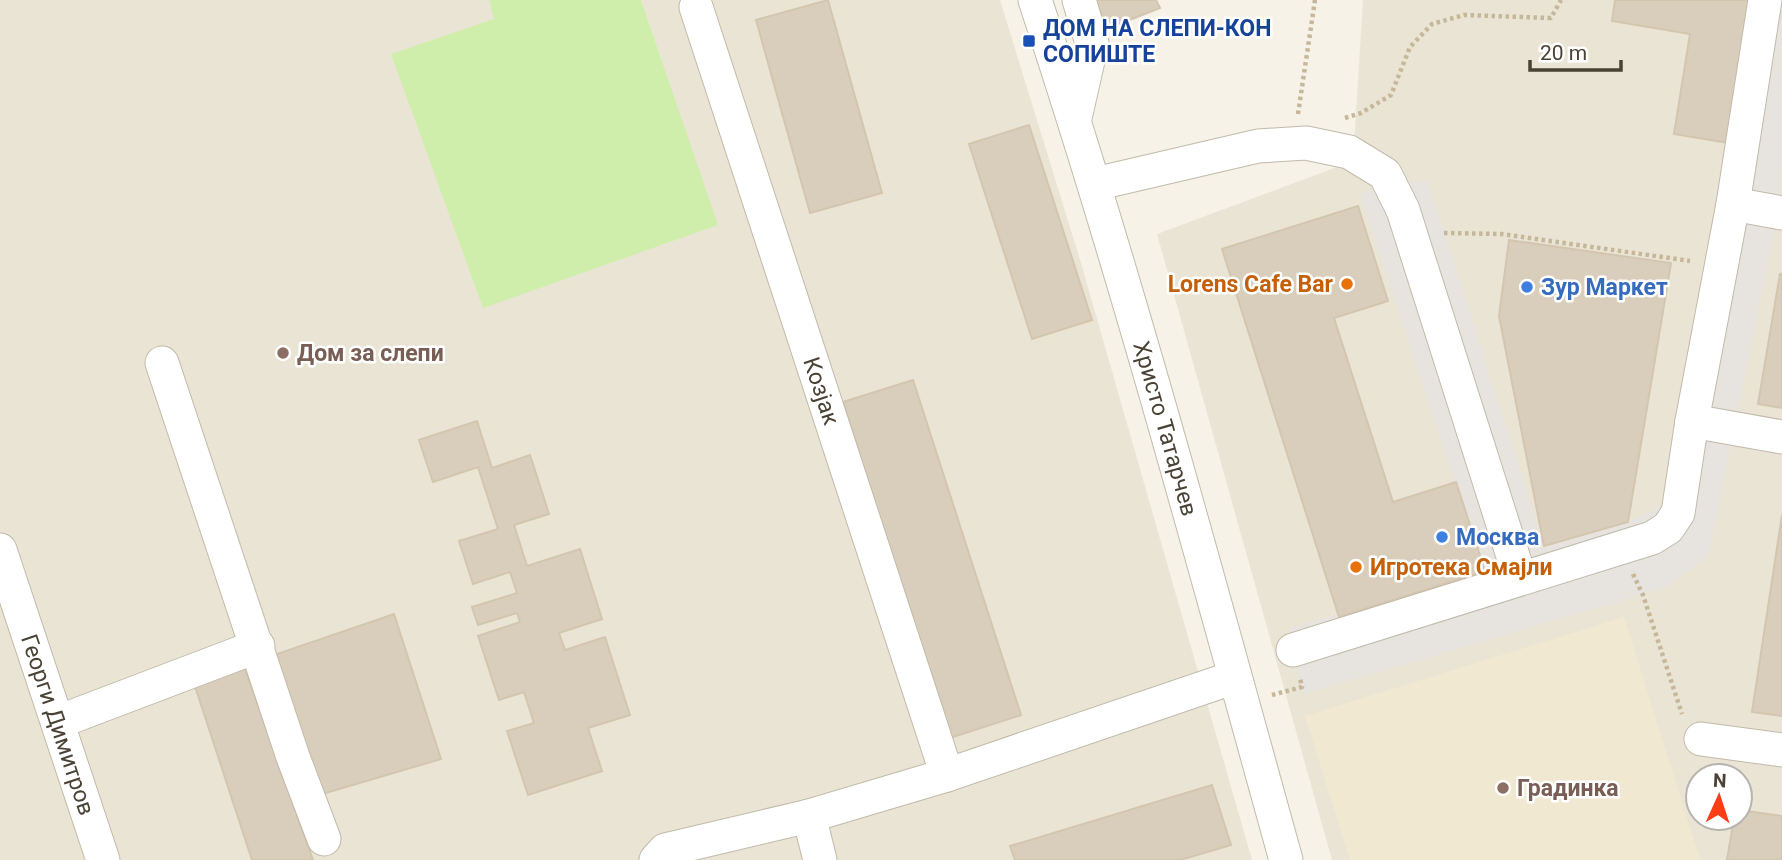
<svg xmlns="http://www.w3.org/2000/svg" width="1782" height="860" font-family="Roboto,sans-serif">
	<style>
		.residential { fill: #eae4d5; fill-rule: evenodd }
		.education { fill: #f0e8d0 }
		.green { fill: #cfeeac }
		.parking { fill: #e7e4e0 }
		.building { fill: #d9cebc; stroke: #d4c6ae; stroke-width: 2 }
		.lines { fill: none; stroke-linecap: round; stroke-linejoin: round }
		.minor-casing { stroke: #c2baa9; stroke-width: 35 }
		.path { stroke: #c6b799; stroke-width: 4.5; stroke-dasharray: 3.5 3.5; stroke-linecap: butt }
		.minor { stroke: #fff; stroke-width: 33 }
		.transit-dot { fill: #1a4fb4; stroke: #fff; stroke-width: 2.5 }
		.food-dot { fill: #e8710a; stroke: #fff; stroke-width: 2.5 }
		.shop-dot { fill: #3f7fe0; stroke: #fff; stroke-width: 2.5 }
		.education-dot { fill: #8d6e63; stroke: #fff; stroke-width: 2.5 }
		.labels { text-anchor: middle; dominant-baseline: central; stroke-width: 5; stroke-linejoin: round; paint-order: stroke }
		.transit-label { font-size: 23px; font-weight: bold; fill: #164399; stroke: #fff; text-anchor: start }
		.food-label { font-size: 23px; font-weight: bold; fill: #c56008; stroke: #fff; text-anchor: end }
		.shop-label { font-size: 23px; font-weight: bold; fill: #366cbe; stroke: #fff; text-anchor: start }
		.education-label { font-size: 23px; font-weight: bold; fill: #785e54; stroke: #fff; text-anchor: start }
		.street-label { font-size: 23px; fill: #4a4235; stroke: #fff }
	</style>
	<rect width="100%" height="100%" fill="#f6f2e8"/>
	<path class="residential" d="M0,0H489L495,19L483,307L717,225L641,0H1000L1081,263L1252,860H0Z
		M1363,0H1782V860H1332L1157,234L1353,161ZM1698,776H1740V818H1698Z"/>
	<path class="education" d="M1624,617L1700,860H1350L1305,716Z"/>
	<path class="green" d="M489,0H641L718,225L483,308L391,54L494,19Z"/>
	<path class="parking" d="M1778,0H1782L1780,203L1708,556L1664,588L1303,694L1289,628L1485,571L1361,196L1371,187L1397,180L1428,182L1544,546L1628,522L1690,493Z"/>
	<path class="building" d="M828,0L882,193L810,213L756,20Z
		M1096,0H1156L1160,8L1107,29Z
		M1615,0H1760L1735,144L1674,134L1690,34L1612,21Z
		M1029,125L1092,320L1032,339L969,144Z
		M1358,206L1388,301L1334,318L1393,502L1456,482L1485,571L1339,617L1222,249Z
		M1509,240L1671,263L1628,522L1544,546L1499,316Z
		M1780,274H1782V408L1758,404Z
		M913,380L1021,715L950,738L843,402Z
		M477,421L492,468L530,455L549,514L514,525L527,566L580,549L602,619L559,633L565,650L605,637L630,715L588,728L602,771L528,795L507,731L534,723L524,692L499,700L478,636L520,622L517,613L478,625L472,607L517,593L510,572L473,584L459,541L498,529L478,467L433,482L419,440Z
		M1782,515V716L1752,712Z
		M394,614L441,759L319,795L271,656Z
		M240,655L313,860H252L191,674Z
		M1212,785L1231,845L1180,860H1015L1010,846Z
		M1740,810L1782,816V860H1727L1734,818H1740Z"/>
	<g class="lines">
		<g class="minor-casing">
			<g id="minor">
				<path id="s1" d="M1035,0C1129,284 1206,572 1286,860"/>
				<path id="s2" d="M696,7L947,775"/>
				<path d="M1075,118L1092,43L1079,0"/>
				<path d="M1095,184L1258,146L1306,143L1349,152L1385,174L1403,210L1520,578"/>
				<path d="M1733,204L1782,213"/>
				<path d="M162,363L293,757L324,839"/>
				<path d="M1692,421L1782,437"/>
				<path id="s3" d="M0,550L103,860"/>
				<path d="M1293,650L1652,538L1668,528L1678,513L1692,421L1733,204L1765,0"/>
				<path d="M58,722L258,646"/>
				<path d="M1701,739L1782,750"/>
				<path d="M809,816L820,860"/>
				<path d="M656,860L665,850L809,816L947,775L1235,677"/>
			</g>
		</g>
		<path class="path" d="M1298,114L1315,0
			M1345,118L1361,113L1391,95L1410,47L1432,24L1464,15L1551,18L1561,0
			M1444,233L1502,234L1690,261
			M1633,574L1643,595L1682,714
			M1272,695L1302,687L1300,678"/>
		<use href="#minor" class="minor"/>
	</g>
	<rect class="transit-dot" x="1022" y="34" width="14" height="14" rx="3.5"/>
	<g class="food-dot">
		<circle cx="1347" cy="284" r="7"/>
		<circle cx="1356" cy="567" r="7"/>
	</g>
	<g class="shop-dot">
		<circle cx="1527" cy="287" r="7"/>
		<circle cx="1442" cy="537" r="7"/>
	</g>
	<g class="education-dot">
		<circle cx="283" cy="353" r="7"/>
		<circle cx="1503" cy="788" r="7"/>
	</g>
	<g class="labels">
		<g class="transit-label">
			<text x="1043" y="28">ДОМ НА СЛЕПИ-КОН<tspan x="1043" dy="26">СОПИШТЕ</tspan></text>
		</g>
		<g class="food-label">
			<text x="1333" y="284">Lorens Cafe Bar</text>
			<text x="1370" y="567" text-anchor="start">Игротека Смајли</text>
		</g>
		<g class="shop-label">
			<text x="1541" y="287">Зур Маркет</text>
			<text x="1456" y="537">Москва</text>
		</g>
		<g class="education-label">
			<text x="297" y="353">Дом за слепи</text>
			<text x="1517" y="788">Градинка</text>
		</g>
		<g class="street-label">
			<text stroke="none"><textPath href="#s2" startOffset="404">Козјак</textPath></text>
			<text stroke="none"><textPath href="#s1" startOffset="448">Христо Татарчев</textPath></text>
			<text stroke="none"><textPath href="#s3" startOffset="184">Георги Димитров</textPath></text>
		</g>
	</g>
	<g transform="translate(1719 797) rotate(3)"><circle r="33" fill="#ffffff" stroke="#b7b3ae" stroke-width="2"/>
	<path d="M0-5L12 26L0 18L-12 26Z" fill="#ff3d16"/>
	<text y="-10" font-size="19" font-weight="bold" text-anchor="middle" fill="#4a4235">N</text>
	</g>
	<path d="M1530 60v10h91v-10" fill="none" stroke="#4a4235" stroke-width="3.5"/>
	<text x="1540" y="60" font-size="21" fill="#4a4235" stroke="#ffffff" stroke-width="5" paint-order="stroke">20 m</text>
</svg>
